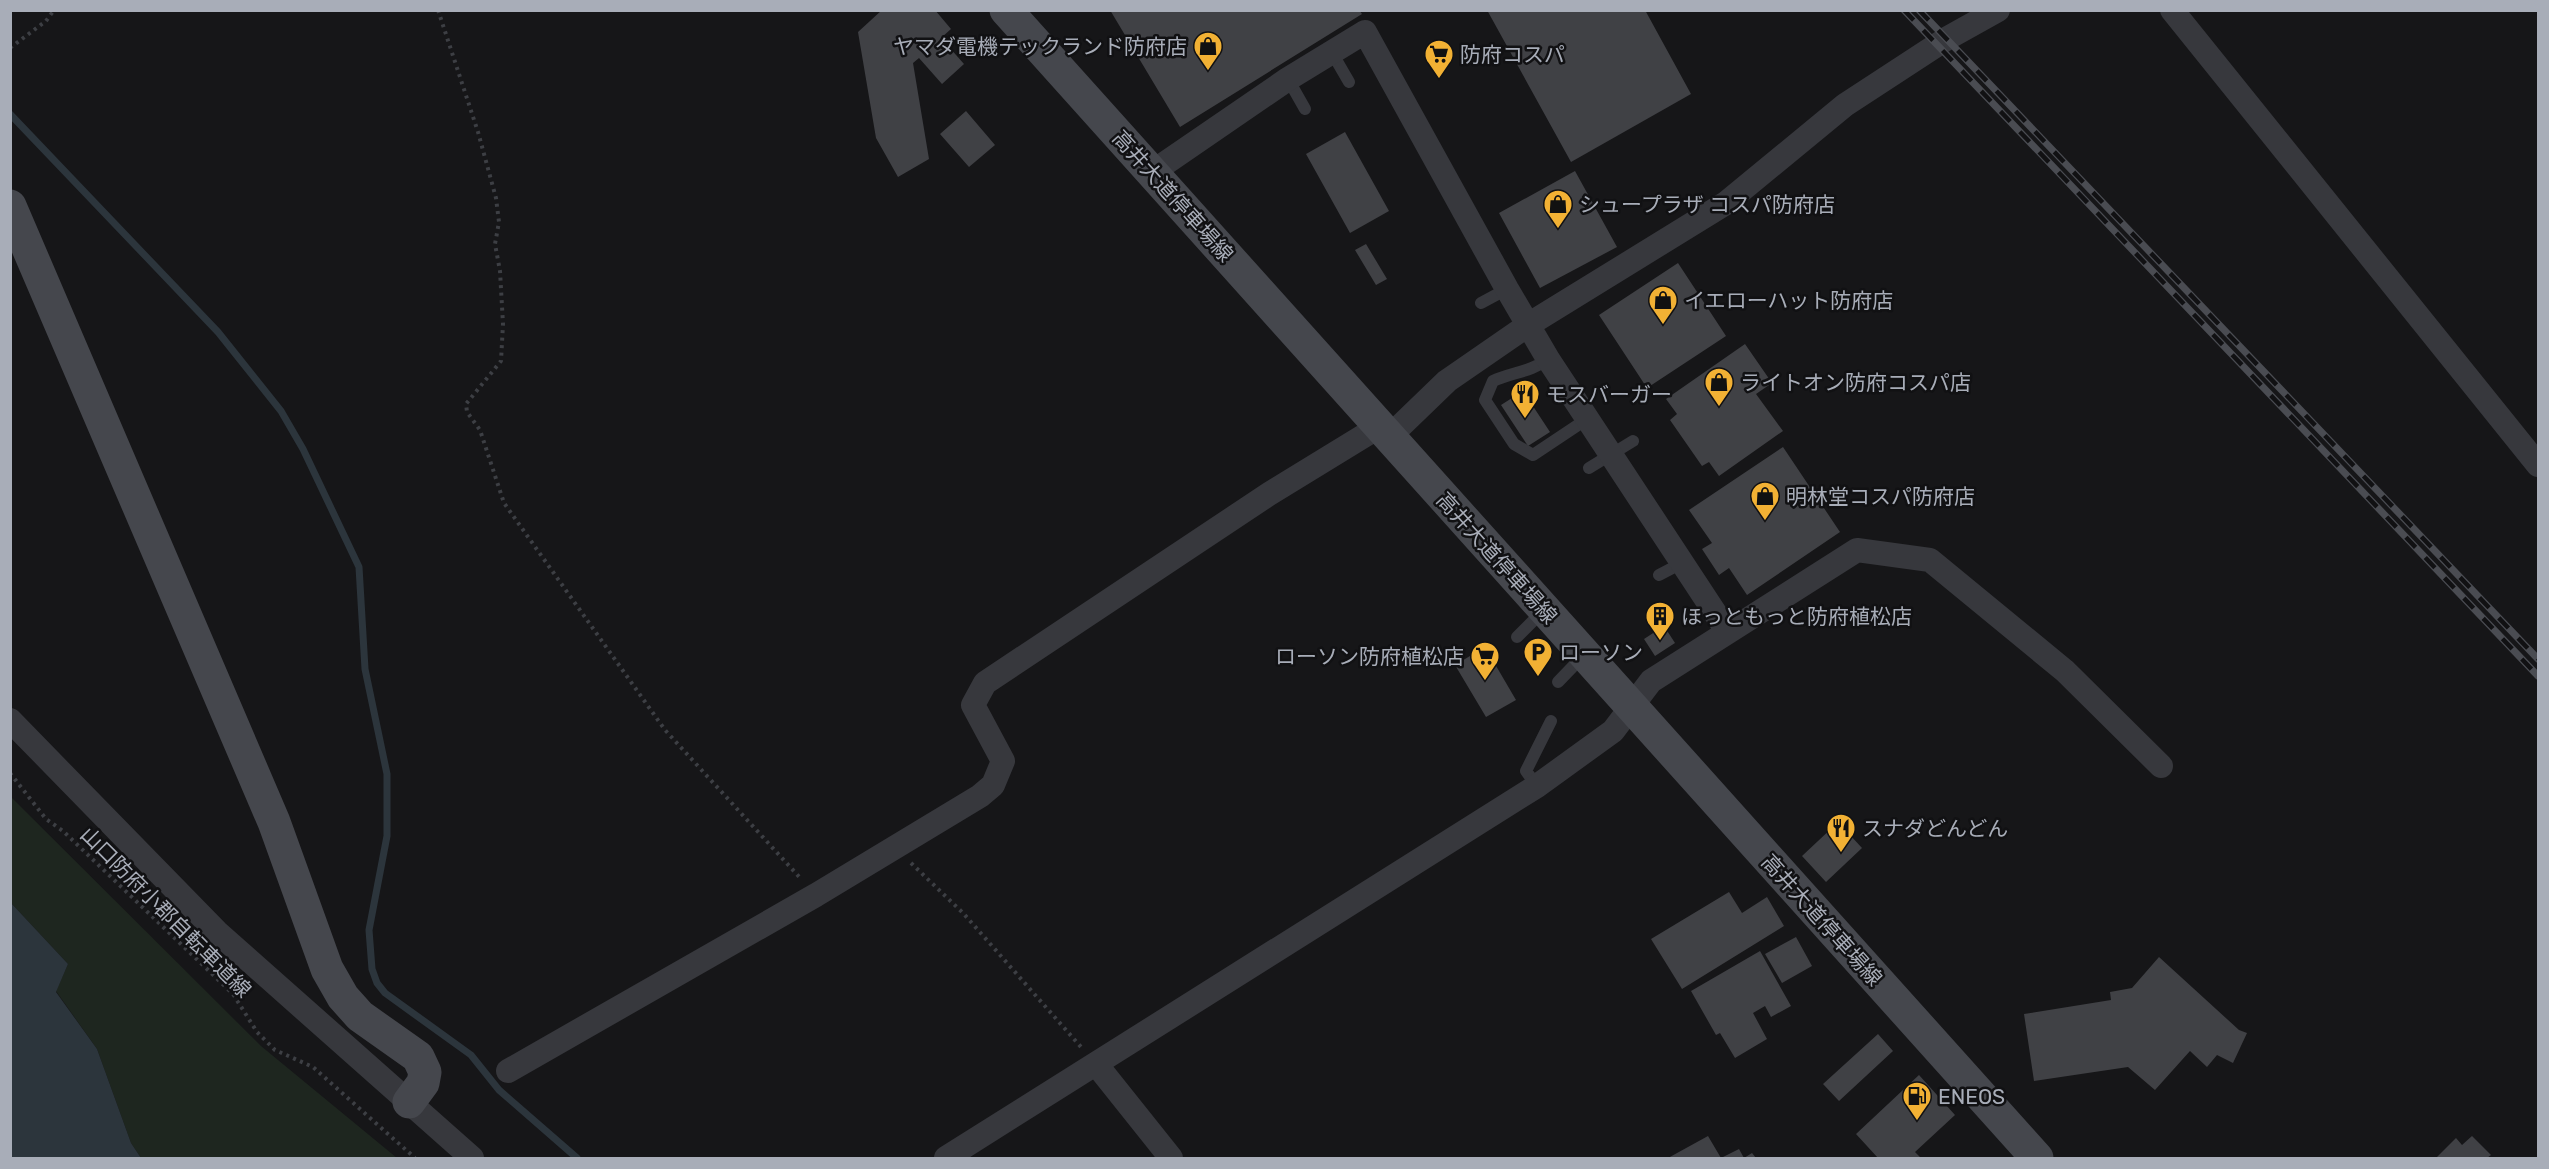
<svg xmlns="http://www.w3.org/2000/svg" width="2549" height="1169" font-family="Rubik,'Noto Sans JP',sans-serif">
	<style>
		.green { fill: #1e261f }
		.water { fill: #2c353c }
		.lines { fill: none; stroke-linecap: round; stroke-linejoin: round }
		.stream { stroke: #2c353c; stroke-width: 7 }
		.building { fill: #404145 }
		.path { stroke: #3d3f44; stroke-width: 4; stroke-dasharray: 3 4.5; stroke-linecap: butt }
		.lane { stroke: #37383d; stroke-width: 12 }
		.street { stroke: #37383d; stroke-width: 24 }
		.secondary { stroke: #45474d; stroke-width: 33 }
		.rail-casing { stroke: #4a4c52; stroke-width: 7 }
		.rail { stroke: #111113; stroke-width: 4.5; stroke-dasharray: 14; stroke-linecap: butt }
		.labels { text-anchor: middle; dominant-baseline: central; stroke-width: 5; stroke-linejoin: round; paint-order: stroke }
		.poi-label { font-size: 21px; fill: #a8adb8; stroke: #111113; text-anchor: start }
		.street-label { font-size: 21px; fill: #a8adb8; stroke: #111113 }
	</style>
	<rect width="100%" height="100%" fill="#161618"/>
	<path class="green" d="M10,796L261,1046L397,1158H141L131,1143L97,1049L56,991L68,964L11,903Z"/>
	<path class="water" d="M11,903L68,964L56,992L97,1049L131,1143L141,1158H11Z"/>
	<g class="lines">
		<path class="stream" d="M10,114L218,332L281,411L303,449L359,567L365,669L387,774V836L369,930L372,969L377,983L385,993L471,1055L499,1090L577,1158"/>
	</g>
	<path class="building" d="M882,10H935L951,29L941,38L964,64L942,84L919,58L913,63L929,159L898,177L876,138L858,32Z
		M1110,10H1359L1362,14L1180,127Z
		M1487,10H1645L1691,94L1571,162Z
		M966,111L995,145L969,167L940,134Z
		M1345,132L1389,211L1350,233L1306,154Z
		M1575,171L1617,247L1540,288L1499,213Z
		M1366,244L1387,279L1376,285L1355,250Z
		M1678,263L1726,336L1647,388L1599,315Z
		M1745,344L1772,383L1756,394L1783,431L1719,476L1709,462L1702,466L1670,420L1677,414L1666,399Z
		M1523,391L1550,432L1528,446L1501,405Z
		M1783,447L1840,532L1747,595L1729,568L1719,575L1702,549L1712,543L1689,510Z
		M1664,626L1675,643L1655,656L1644,639Z
		M1485,647L1516,700L1486,717L1455,665Z
		M1834,826L1846,838L1850,835L1862,848L1826,882L1802,856Z
		M1729,892L1742,913L1767,897L1784,926L1682,989L1651,939Z
		M1796,937L1812,966L1782,983L1765,954Z
		M1760,951L1791,1006L1771,1017L1765,1006L1753,1013L1767,1039L1735,1058L1720,1033L1716,1035L1691,991Z
		M2159,957L2239,1030L2247,1033L2233,1063L2217,1055L2207,1067L2190,1051L2155,1090L2128,1067L2034,1081L2024,1014L2111,1000L2110,992L2132,988Z
		M1878,1034L1893,1051L1839,1101L1823,1084Z
		M1919,1075L1955,1115L1915,1152L1921,1158H1878L1856,1134Z
		M1708,1136L1721,1158H1668Z
		M2472,1136L2491,1155L2487,1158H2436L2456,1138L2462,1145Z
		M1739,1149L1744,1158L1752,1153L1756,1158H1721Z"/>
	<g class="lines">
		<path class="path" d="M438,10L478,132L496,198L499,222L495,244L500,271L503,324L501,361L466,404L467,412L480,430L504,503L665,730L802,880
			M10,48L46,21L54,10
			M10,773L46,819L63,831L233,994L257,1032L275,1050L313,1067L415,1158
			M911,863L963,913L1081,1047"/>
		<path class="lane" d="M1331,51L1349,82
			M1288,79L1305,109
			M1481,303L1507,289
			M1548,359C1531,372 1513,372 1493,381L1485,400L1514,444L1533,455L1587,419
			M1589,468L1633,441
			M1659,575L1682,563
			M1517,637L1543,611
			M1558,682L1583,656
			M1537,786L1526,771L1551,721"/>
		<path class="street" d="M2172,10L2538,465
			M1151,173L1288,79L1365,32L1507,289L1548,359L1727,631
			M1389,437L1447,381L1528,325L1726,203L1845,105L1946,39L1998,10
			M10,720L217,932L472,1158
			M1096,1064L1171,1158
			M508,1071L816,895L980,796L993,785L1003,761L973,705L985,683L1269,494L1380,426
			M946,1158L1537,786L1613,731L1651,681L1857,550L1930,560L2065,671L2161,766"/>
		<path class="secondary" d="M1006,10L2037,1158
			M10,206L274,822L327,969L343,997L360,1016L418,1057L425,1072L423,1083L409,1102"/>
		<g class="rail-casing">
			<path id="rail" d="M1904,10L2538,676
				M1919,10L2538,659"/>
		</g>
		<use href="#rail" class="rail"/>
	</g>
	<defs>
		<g id="shop-pin" transform="scale(1.5)"><path d="M0 17L-7.5 6A9.5 9.5 0 1 1 7.5 6Z" fill="#f2b134" stroke="#111113"/><path d="M-5-2.5h2.3a2.7 3.5 0 0 1 5.4 0H5L5.5 6h-11ZM-1.5-2.5h3a1.5 2.3 0 0 0-3 0Z" fill="#111"/></g>
		<g id="supermarket-pin" transform="scale(1.5)"><path d="M0 17L-7.5 6A9.5 9.5 0 1 1 7.5 6Z" fill="#f2b134" stroke="#111113"/><path d="M-6-5.5h2.5l.6 2H6L4.5 2H-2.5L-4.4-4H-6ZM-1.5 3.2a1.3 1.3 0 1 0 .1 0ZM3 3.2a1.3 1.3 0 1 0 .1 0Z" fill="#111"/></g>
		<g id="restaurant-pin" transform="scale(1.5)"><path d="M0 17L-7.5 6A9.5 9.5 0 1 1 7.5 6Z" fill="#f2b134" stroke="#111113"/><path d="M-5-6h1v4h1v-4h1v4h1v-4h1v5L-1.5 .5V6h-2V.5L-5-1ZM5-6V6H3V1.5H1.5Q1.5-4 5-6Z" fill="#111"/></g>
		<g id="building-pin" transform="scale(1.5)"><path d="M0 17L-7.5 6A9.5 9.5 0 1 1 7.5 6Z" fill="#f2b134" stroke="#111113"/><path d="M-4-6H4V6H1V3H-1V6H-4ZM-2.5-4.3h1.7v1.8h-1.7ZM.8-4.3h1.7v1.8H.8ZM-2.5-1h1.7V.8h-1.7ZM.8-1h1.7V.8H.8Z" fill="#111"/></g>
		<g id="parking-pin" transform="scale(1.5)"><path d="M0 17L-7.5 6A9.5 9.5 0 1 1 7.5 6Z" fill="#f2b134" stroke="#111113"/><path d="M-3.5-5.5H1a3.5 3.5 0 0 1 0 7H-1V5.5H-3.5ZM-1-3.4V-.6H.8a1.4 1.4 0 0 0 0-2.8Z" fill="#111"/></g>
		<g id="fuel-pin" transform="scale(1.5)"><path d="M0 17L-7.5 6A9.5 9.5 0 1 1 7.5 6Z" fill="#f2b134" stroke="#111113"/><path d="M-5.5-6h7V0h2V4h1.3V-2.5L3-4.5l.8-.8L6-3V5H2.5V1h-1V6h-7ZM-4.2-4.7v3.2H.2V-4.7Z" fill="#111"/></g>
	</defs>
	<g fill-rule="evenodd">
		<use href="#shop-pin" x="1208" y="46"/>
		<use href="#supermarket-pin" x="1439" y="54"/>
		<use href="#shop-pin" x="1558" y="204"/>
		<use href="#shop-pin" x="1663" y="300"/>
		<use href="#shop-pin" x="1719" y="382"/>
		<use href="#restaurant-pin" x="1525" y="394"/>
		<use href="#shop-pin" x="1765" y="496"/>
		<use href="#building-pin" x="1660" y="616"/>
		<use href="#parking-pin" x="1538" y="652"/>
		<use href="#supermarket-pin" x="1485" y="656"/>
		<use href="#restaurant-pin" x="1841" y="828"/>
		<use href="#fuel-pin" x="1917" y="1096"/>
	</g>
	<g class="labels">
		<g class="poi-label">
			<text x="1187" y="46" text-anchor="end">ヤマダ電機テックランド防府店</text>
			<text x="1460" y="54">防府コスパ</text>
			<text x="1579" y="204">シュープラザ コスパ防府店</text>
			<text x="1684" y="300">イエローハット防府店</text>
			<text x="1740" y="382">ライトオン防府コスパ店</text>
			<text x="1546" y="394">モスバーガー</text>
			<text x="1786" y="496">明林堂コスパ防府店</text>
			<text x="1681" y="616">ほっともっと防府植松店</text>
			<text x="1559" y="652">ローソン</text>
			<text x="1464" y="656" text-anchor="end">ローソン防府植松店</text>
			<text x="1862" y="828">スナダどんどん</text>
			<text x="1938" y="1096">ENEOS</text>
		</g>
		<g class="street-label">
			<text transform="translate(1173 196) rotate(48)">高井大道停車場線</text>
			<text transform="translate(1497 558) rotate(48)">高井大道停車場線</text>
			<text transform="translate(166 912) rotate(45)">山口防府小郡自転車道線</text>
			<text transform="translate(1822 920) rotate(48)">高井大道停車場線</text>
		</g>
	</g>
	<rect width="2549" height="1169" fill="none" stroke="#a8adb8" stroke-width="24"/>
</svg>
